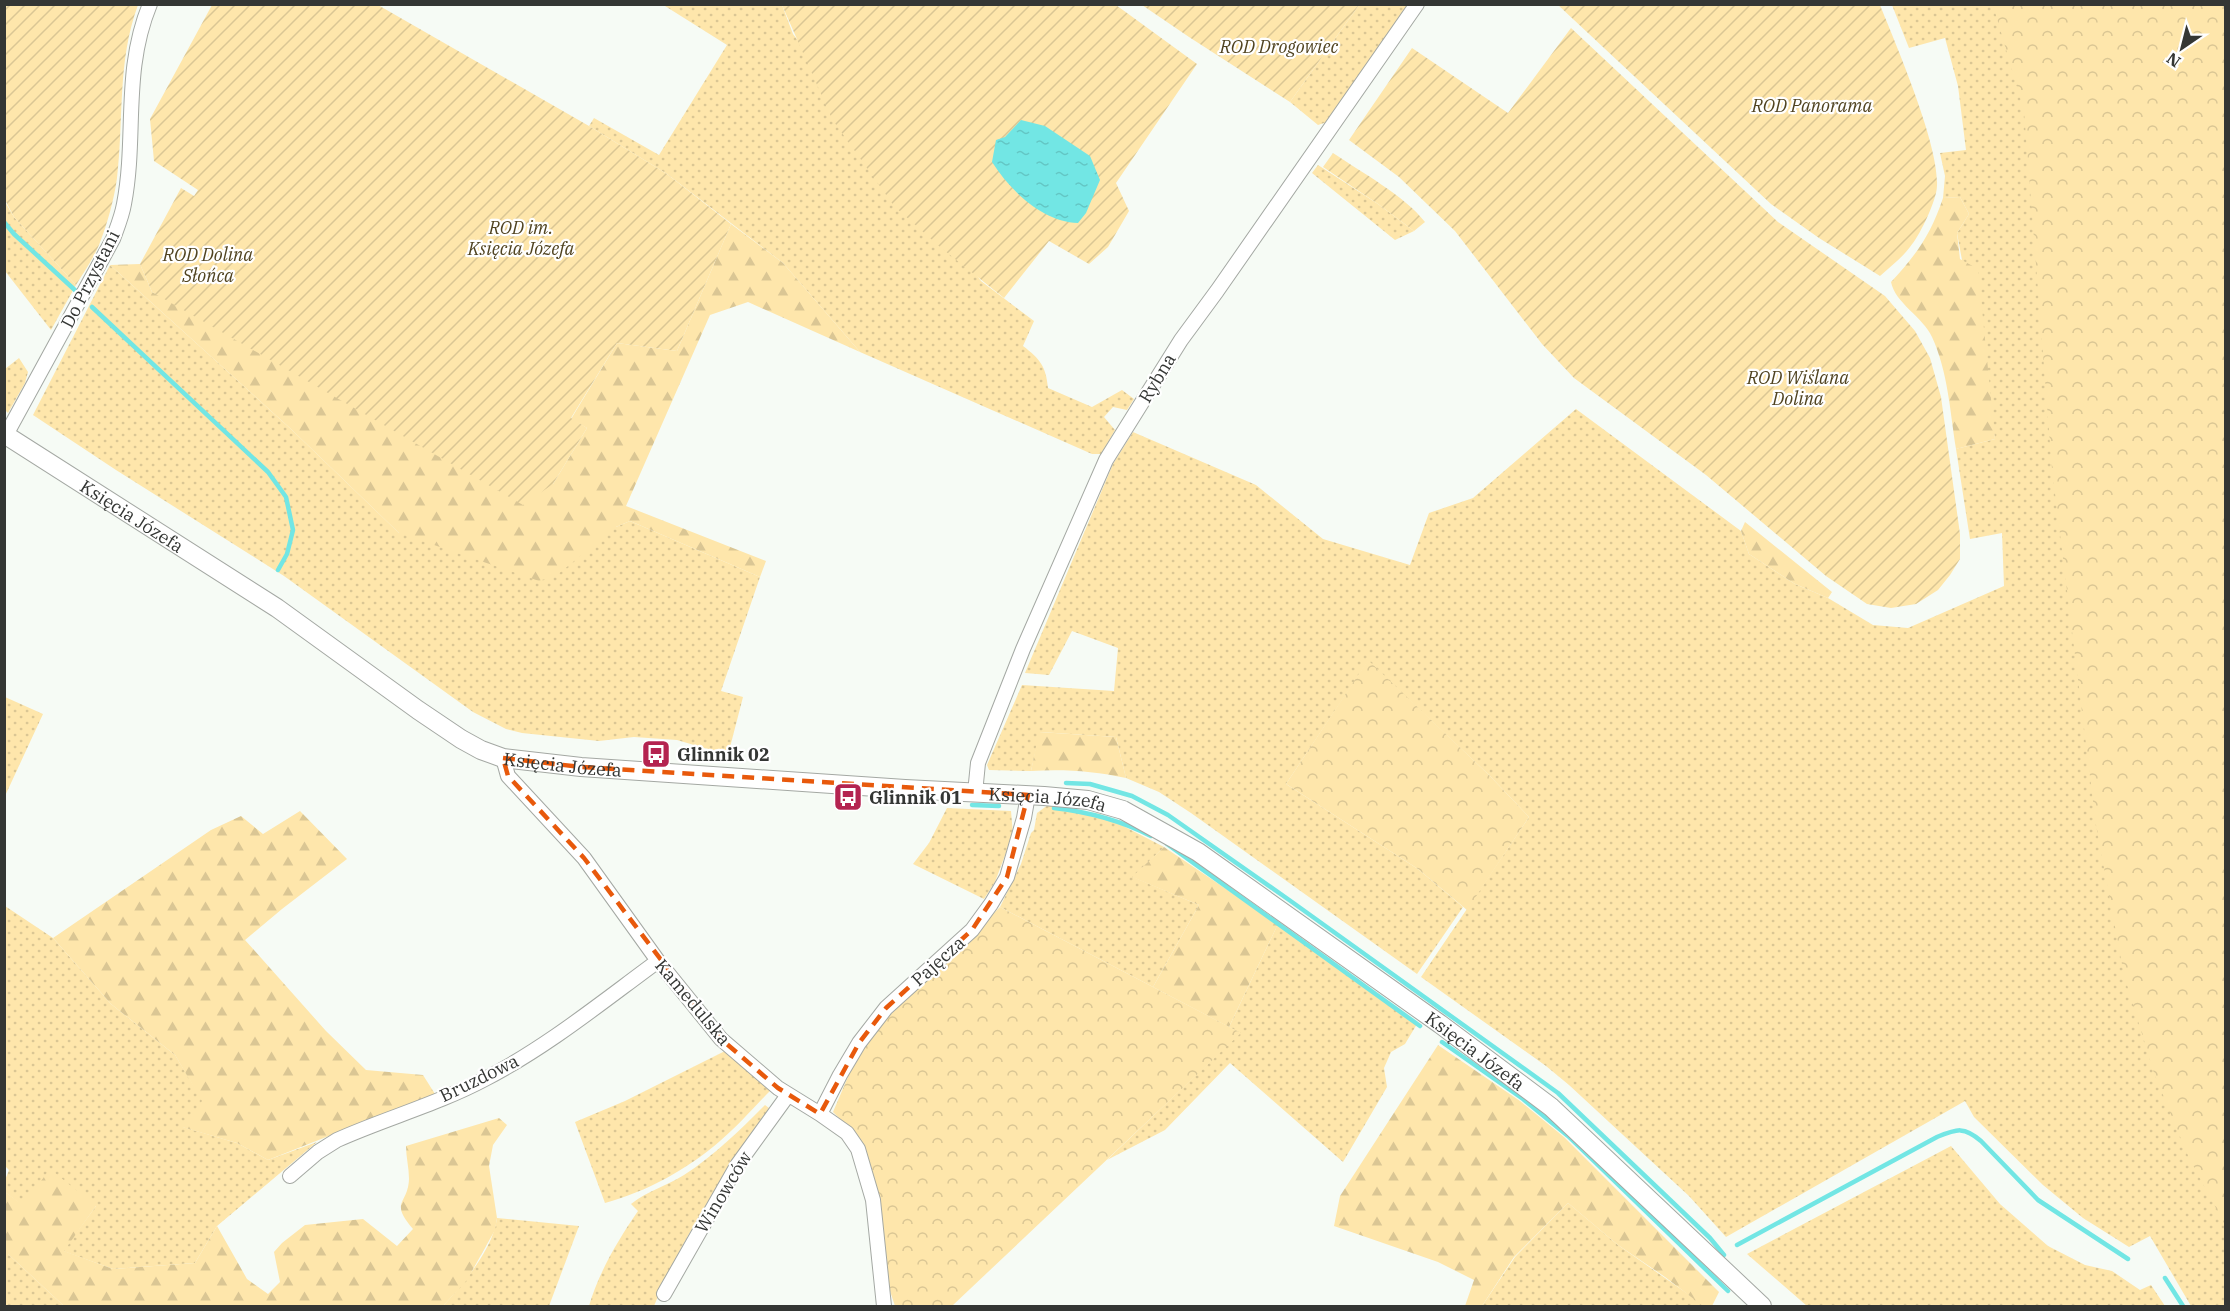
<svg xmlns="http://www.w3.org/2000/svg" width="2230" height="1311" font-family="'IBM Plex Serif',serif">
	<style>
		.grass { fill: url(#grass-dots) }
		.forest { fill: url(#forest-firs) }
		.park { fill: url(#park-crowns) }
		.garden { fill: url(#garden-furrows) }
		.water { fill: url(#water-ripples) }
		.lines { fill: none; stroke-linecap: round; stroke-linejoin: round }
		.stream { stroke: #72e6e4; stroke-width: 4.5 }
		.minor-casing { stroke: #a4a8a3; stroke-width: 16 }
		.secondary-casing { stroke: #a4a8a3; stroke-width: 20 }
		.minor { stroke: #fff; stroke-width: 14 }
		.secondary { stroke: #fff; stroke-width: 18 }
		.marked { fill: none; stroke: #e8590c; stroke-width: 4.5; stroke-dasharray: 12 8; stroke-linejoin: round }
		.labels { text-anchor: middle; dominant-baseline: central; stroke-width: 4.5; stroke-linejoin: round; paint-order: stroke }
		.park-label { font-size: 18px; font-style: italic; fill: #504320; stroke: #fff }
		.street-label { font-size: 18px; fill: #343634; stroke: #fff }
		.poi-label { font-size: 18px; font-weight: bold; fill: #343634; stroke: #fff; text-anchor: start }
	</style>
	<defs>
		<pattern id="grass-dots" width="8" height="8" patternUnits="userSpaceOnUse" patternTransform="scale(1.5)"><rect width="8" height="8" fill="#fee6ab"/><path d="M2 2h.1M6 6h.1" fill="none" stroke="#dac694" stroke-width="1.8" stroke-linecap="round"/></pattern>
		<pattern id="forest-firs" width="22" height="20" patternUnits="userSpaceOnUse" patternTransform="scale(1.5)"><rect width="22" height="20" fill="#fee6ab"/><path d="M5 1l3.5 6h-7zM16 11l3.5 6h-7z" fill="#dac694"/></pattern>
		<pattern id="park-crowns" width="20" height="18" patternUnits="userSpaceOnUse" patternTransform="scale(1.5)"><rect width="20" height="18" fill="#fee6ab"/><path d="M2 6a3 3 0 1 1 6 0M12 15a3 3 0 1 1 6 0" fill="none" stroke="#dac694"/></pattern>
		<pattern id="garden-furrows" width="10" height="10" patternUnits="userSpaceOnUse" patternTransform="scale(1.5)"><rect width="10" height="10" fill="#fee6ab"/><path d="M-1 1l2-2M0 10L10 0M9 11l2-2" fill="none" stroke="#dac694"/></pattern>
		<pattern id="water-ripples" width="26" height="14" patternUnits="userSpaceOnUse" patternTransform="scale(1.5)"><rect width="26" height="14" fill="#72e6e4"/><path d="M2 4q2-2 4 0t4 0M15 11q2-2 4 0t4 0" fill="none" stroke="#63c6c4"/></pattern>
	</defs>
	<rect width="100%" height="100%" fill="#f6fbf5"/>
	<path class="grass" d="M666,5H782L793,34L981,281L1034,321L1023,346C1040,359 1046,366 1048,388L1092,407L1122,390L1134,399L1127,410L1113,407L1104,417L1115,430L1101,454H1092L860,352L783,263L667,174L589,126L594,118L659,155L727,45L665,6Z
		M1359,5H1412L1330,121L1318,125L1290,102Z
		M1892,5H2020L2225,559V1306H2191L2150,1236L2129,1247L2083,1218L2043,1185L1974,1117L1965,1101L1726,1237L1689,1196L1569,1085L1546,1066L1421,977L1529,817L1489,775L1368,661L1286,784L1418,869L1463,907L1417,974L1191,813L1159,792L1126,778L1116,737L1040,732L1031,771L989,770L987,765L1022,685L1114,691L1118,648L1072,631L1049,675L1025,673L1113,464L1133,432L1256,485L1323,539L1410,565L1429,513L1473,498L1576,409L1741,531L1749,554L1795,584L1828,598L1873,625L1908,628L2004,586L2002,533L1970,539L1956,449L1995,439L1957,233L1969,214L1960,197L1943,198L1945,176L1940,153L1966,150L1958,86L1945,38L1909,48Z
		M1318,165L1378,204L1414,231L1395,240L1312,173Z
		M4,200L14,217L76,285L51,330L5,271Z
		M110,265L292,430L399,533L616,527L630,521L760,577L721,691L743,697L728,755L677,740L634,737L599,741L522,733L506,729L473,712L284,576L116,470L33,415Z
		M19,358L28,372L25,383L8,413L5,410V369Z
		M5,697L43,714L5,796Z
		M1048,805L1100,814L1164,847L1133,877L1199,905L1153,987L1000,907L1021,864L1031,833L1034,830L1037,813Z
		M947,808L1011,811L1013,834L995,882L984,899L913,864L929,843Z
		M5,906L53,938L111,1004L175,1055L203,1101L183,1127L237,1143L268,1160L317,1142L217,1226L195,1263L113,1269L63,1251L96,1206H23L5,1192V1180L9,1170L5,1166Z
		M1278,924L1417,1024L1405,1044L1391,1052L1384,1068L1387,1087L1343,1162L1230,1063L1165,1130L1107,1160L1240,1033L1229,1027Z
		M727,1050L770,1091C753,1108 738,1126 720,1141C688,1169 646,1192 605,1203L575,1122L625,1101Z
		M765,1105L769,1108C727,1171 682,1236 654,1306H589C599,1272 618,1240 638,1211L631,1204C647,1191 667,1186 684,1175C715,1155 740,1130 765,1105Z
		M1951,1146L2000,1204L2048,1246L2085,1265L2112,1271L2140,1290L2151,1285L2165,1306H1807L1747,1254Z
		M1568,1203L1618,1245L1705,1306H1482L1515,1257Z
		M497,1218L579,1226L549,1306H443C464,1283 493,1249 497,1218Z
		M7,1253L64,1306H5V1258Z"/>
	<path class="forest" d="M1960,197L1969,214L1957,233L1960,259L1978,269L1995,439L1956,449C1950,411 1948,372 1932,337C1923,317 1895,303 1891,282C1917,254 1931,234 1943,198Z
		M731,224L783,263L860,352L748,302L710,315L626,506L766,561L760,577L630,521L616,527L557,575L539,581L399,533L292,430L110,265L140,264L152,292L553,484L587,428L571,419L617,343L677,351Z
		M1745,522L1832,592L1828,598L1795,584L1749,554L1741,531Z
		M1039,732L1116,737L1126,778C1094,771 1064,769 1031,771Z
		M300,811L347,859L282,909L245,940L326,1031L366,1070L423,1075L435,1094L268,1160L237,1143L182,1127L202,1101L175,1055L111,1004L53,938L211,830L241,816L263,834Z
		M1164,847L1278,924L1229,1027L1153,987L1199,905L1132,877Z
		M1438,1045L1520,1101L1564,1137L1719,1292L1712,1306H1703L1665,1277L1618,1245L1568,1203L1514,1257L1482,1306H1465L1474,1280L1438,1262L1334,1226L1340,1196Z
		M499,1118L507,1125L493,1145L489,1166L497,1218L495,1230L467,1280L443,1306H64L8,1254L5,1258V1192L23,1205L50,1169L96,1206L64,1251L113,1269L195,1263L217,1226L247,1279L268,1294L280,1282L274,1252L282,1243L305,1225L363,1219L397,1246L413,1229C389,1201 408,1205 409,1179C409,1168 406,1157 406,1146Z"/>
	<path class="park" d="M1993,5H2225V1225L2188,1156L2154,1073L2124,975L2096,825L2052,469L2024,111Z
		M1368,660L1489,775L1529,817L1467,910L1418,869L1286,784Z
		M1000,907L1241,1033L952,1306H895L886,1279L874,1187L859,1138L833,1112L856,1058L889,1016Z"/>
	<path class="garden" d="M4,5H138C117,61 124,120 117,178C114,200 107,225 99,245C93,259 84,272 76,285L14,217L5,200Z
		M212,5H378L589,126L667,174L731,224L677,351L617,343L571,418L587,428L553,484L523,505L152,292L140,264L181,188L194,196L198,190L154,161L150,119Z
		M782,5H1116L1197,64L1116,183L1129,211L1108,247L1089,264L1049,241L1004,298L940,247L894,206L832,119Z
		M1142,5H1359L1290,102L1189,37Z
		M1558,5H1880C1895,43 1945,157 1936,193C1932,209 1920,235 1910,247C1902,258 1890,267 1880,276L1819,238L1771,204Z
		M1571,28L1778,222L1885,296L1915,331L1930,358L1941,397L1960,534V559L1950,575L1938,590L1916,604L1891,608L1867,604L1826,576L1706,475L1574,378L1542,344L1455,231L1399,177L1349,140L1412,48L1508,113Z
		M1333,153C1361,172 1405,196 1425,222L1414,231L1378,204L1323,167Z"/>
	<path class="water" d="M1021,120L1045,126L1090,156L1100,180L1086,213L1078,223C1042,222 1010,190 992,162L996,140L1005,137Z"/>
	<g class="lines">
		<path class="stream" d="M4,222L14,234L77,292
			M92,307L268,472L286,497L293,530L287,554L278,570
			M1066,783L1090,784L1132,796L1168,815L1292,902L1558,1093L1710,1238L1724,1255
			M972,805L999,806
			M1054,808C1089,812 1120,820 1151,836
			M1167,844L1420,1026
			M1442,1042L1523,1099L1568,1136L1728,1291
			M1737,1245L1937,1137C1957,1129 1964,1126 1981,1141L2038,1200L2128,1259
			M2165,1278L2183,1306"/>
		<g class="minor-casing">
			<path id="minor" d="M6,435L113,239C117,228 122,216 124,204C137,136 122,72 150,4
				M503,758L508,776L584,858L658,961L721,1039L778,1088L820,1114L847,1133L858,1149L873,1200L884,1306
				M975,793L978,763L1023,649L1106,460L1181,340L1217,291L1417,4
				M820,1114L840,1075L859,1043L886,1008L972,930L991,904L1007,877L1024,818L1028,795
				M290,1176L318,1152L337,1140C386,1118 438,1104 485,1079C547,1047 602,1002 658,961
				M664,1294L738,1164L788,1095"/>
		</g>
		<g class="secondary-casing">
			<g id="secondary">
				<path id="s1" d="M4,434L277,608L418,710L461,739L481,750L503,758L581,767L905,789L1044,796L1088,800L1123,810L1198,852L1440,1024L1551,1107L1762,1306"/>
			</g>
		</g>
		<use href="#minor" class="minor"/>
		<use href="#secondary" class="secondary"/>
	</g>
	<path class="marked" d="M503,758L581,767L1028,795L1007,877L972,930L886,1008L859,1043L820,1114L778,1088L721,1039L584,858L508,776Z"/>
	<defs>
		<g id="bus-square" transform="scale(1.5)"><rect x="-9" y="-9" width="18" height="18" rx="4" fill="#b42350" stroke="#fff"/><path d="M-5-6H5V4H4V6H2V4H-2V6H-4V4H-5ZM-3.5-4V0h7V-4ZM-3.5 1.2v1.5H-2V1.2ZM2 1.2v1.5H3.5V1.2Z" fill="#fff"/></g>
	</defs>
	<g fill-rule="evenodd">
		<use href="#bus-square" x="656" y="754"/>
		<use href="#bus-square" x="848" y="797"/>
	</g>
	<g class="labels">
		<g class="park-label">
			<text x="1279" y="46">ROD Drogowiec</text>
			<text x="1812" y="105">ROD Panorama</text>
			<text x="521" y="227">ROD im.<tspan x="521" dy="21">Księcia Józefa</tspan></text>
			<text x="208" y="254">ROD Dolina<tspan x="208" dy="21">Słońca</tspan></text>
			<text x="1798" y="377">ROD Wiślana<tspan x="1798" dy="21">Dolina</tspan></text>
		</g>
		<g class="street-label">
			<text transform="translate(90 279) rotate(-63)">Do Przystani</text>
			<text transform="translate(1157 378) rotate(-59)">Rybna</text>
			<text stroke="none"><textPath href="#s1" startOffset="152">Księcia Józefa</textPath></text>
			<text stroke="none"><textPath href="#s1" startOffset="656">Księcia Józefa</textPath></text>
			<text stroke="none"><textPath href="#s1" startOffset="1142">Księcia Józefa</textPath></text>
			<text transform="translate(938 961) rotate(-42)">Pajęcza</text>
			<text transform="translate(693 1002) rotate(50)">Kamedulska</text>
			<text stroke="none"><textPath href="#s1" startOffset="1646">Księcia Józefa</textPath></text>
			<text transform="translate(479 1078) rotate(-26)">Bruzdowa</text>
			<text transform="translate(723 1192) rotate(-59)">Winowców</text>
		</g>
		<g class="poi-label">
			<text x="677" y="754">Glinnik 02</text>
			<text x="869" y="797">Glinnik 01</text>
		</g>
	</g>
	<rect width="2230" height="1311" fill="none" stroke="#343634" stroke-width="12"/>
	<g transform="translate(2182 48) rotate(215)" stroke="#ffffff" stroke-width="4.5" paint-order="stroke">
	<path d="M0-4.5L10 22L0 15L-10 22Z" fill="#343634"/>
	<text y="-9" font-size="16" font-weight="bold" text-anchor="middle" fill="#343634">N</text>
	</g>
</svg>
